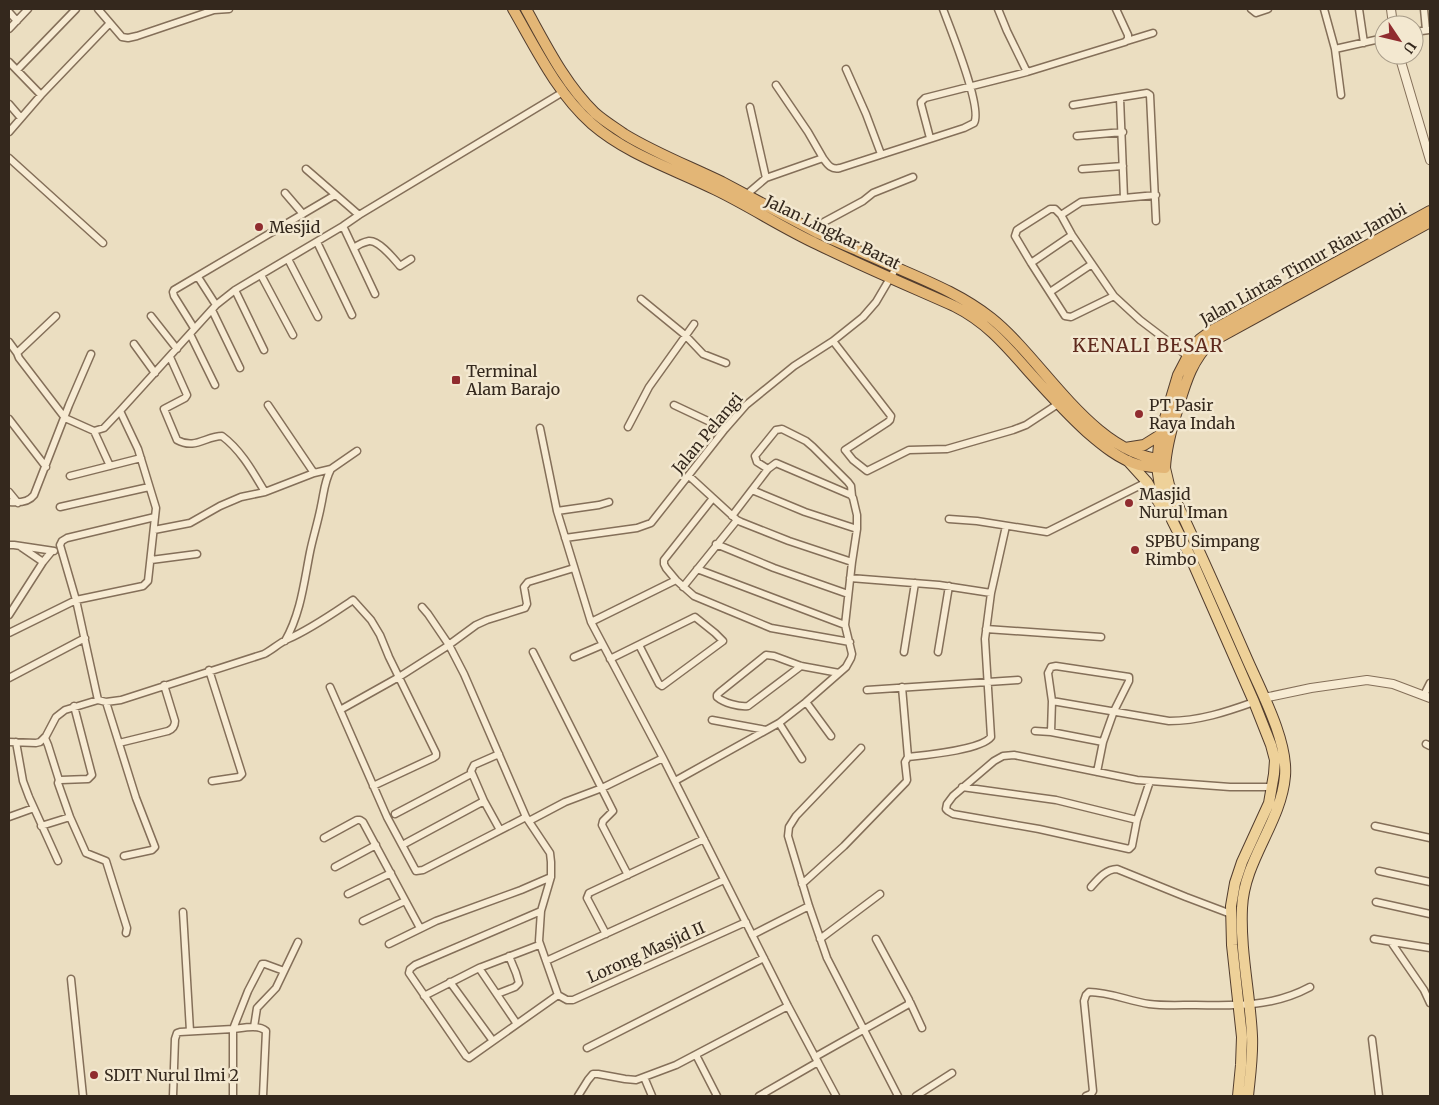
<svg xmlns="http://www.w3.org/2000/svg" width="1439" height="1105" font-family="Merriweather,serif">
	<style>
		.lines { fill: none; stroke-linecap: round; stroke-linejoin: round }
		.minor-casing { stroke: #846f59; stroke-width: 9 }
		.tertiary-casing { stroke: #846f59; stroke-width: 10 }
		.primary-casing { stroke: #523d2e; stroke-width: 12 }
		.trunk-casing { stroke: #523d2e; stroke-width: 12 }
		.minor { stroke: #f7ebd3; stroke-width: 6 }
		.tertiary { stroke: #f7ebd3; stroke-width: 8 }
		.primary { stroke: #eed199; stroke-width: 10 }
		.trunk { stroke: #e3b676; stroke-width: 10 }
		.poi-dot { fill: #902c2f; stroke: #f3e8d0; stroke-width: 2 }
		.labels { text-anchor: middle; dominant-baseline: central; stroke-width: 5; stroke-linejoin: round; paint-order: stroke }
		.poi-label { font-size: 16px; fill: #34281d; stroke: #f3e8d0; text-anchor: start }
		.street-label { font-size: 16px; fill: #34281d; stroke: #f3e8d0 }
		.quarter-label { font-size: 19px; letter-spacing: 1px; fill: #5f2a1e; stroke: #f3e8d0 }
	</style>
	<rect width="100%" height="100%" fill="#ebdec1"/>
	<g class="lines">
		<g class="minor-casing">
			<path id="minor" d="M98,9L122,37L128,38L137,36L214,10L229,9
				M998,9L1007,31L1027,72
				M1251,9L1256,13L1268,9
				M1324,9L1335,49L1341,95
				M1359,9L1364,43
				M1424,9L1426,30
				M9,12L17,21
				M9,29L28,9
				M1414,32L1429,30
				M1127,41L1153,33
				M1335,49L1384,38
				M9,62L41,95L9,132
				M846,69L866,114L881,154
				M17,70L76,9
				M776,85L808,132L823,158
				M41,95L110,23
				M1120,98L1124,198
				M9,104L21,118
				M1073,105L1147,93L1150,95L1156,221
				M750,107L766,178
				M1077,136L1123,132
				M930,138L921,104V102L925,98L1027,72L1125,42L1128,39V35L1116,9
				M9,158L103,243
				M306,169L359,215
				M1082,169L1123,166
				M285,193L303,214
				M746,195L766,178L823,158C828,165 831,170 840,168L964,128L974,123C983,108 950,28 943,9
				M1061,215L1081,202L1156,195
				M343,226L375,294
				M817,232L824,222L863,201L873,193L913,177
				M317,242L352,315
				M354,248C358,245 364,242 369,241C379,240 394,259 400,266L411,259
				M288,259L318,317
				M1031,263L1072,235
				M261,275L293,335
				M198,277L216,305
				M235,290L264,350
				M1050,292L1092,264
				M1114,296L1071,317L1065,316L1031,263L1015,236L1017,230L1050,209H1055L1061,215L1072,235L1114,296L1140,320L1190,358
				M641,299L685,335L703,354L726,363
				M212,310L240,368
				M56,316L17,353L19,358L65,418L94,431L104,428L120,411L216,305L235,290L343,226L359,215L563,92
				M151,316L177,349
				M194,328L174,296L173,292L174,290L335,195
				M190,334L215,385
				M833,341L891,416L890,420L888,422L845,450L853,460L867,471L909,450L947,449L1013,430L1026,425L1058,404
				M9,342L17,353
				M134,344L155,373
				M170,357L187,395L185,398L164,409L177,440C195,450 206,436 222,436C241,450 253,472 265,492
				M268,405L314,473
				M674,405L725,429
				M9,419L46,467
				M628,427L649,387L694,324
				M540,428L557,511L591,622L663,758L788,1006L836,1096
				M94,431L110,466
				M768,469L757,462L755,456L776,430L782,429L806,441L813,447L848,482L851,486L852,496
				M70,476L141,458
				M689,476L737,520L741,522L789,541L852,562
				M752,490L805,512L857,529
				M9,492L18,503
				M713,498L664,560V564L666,568L676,580L694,596L771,628L850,642
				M9,502C18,503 28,503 34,495L69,405L91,354
				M60,507L149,487
				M557,511L599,505L609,502
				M949,519L977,521L1047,532L1147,482
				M154,530L190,523L220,506L241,497L265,492L314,473L331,469L357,451
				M565,538L637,528L651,523L725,429L746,405L794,366L833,341L863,317L876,302L896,268
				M716,544L774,568L848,594
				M9,545H14L54,551
				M21,547L43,562
				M151,560L197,554
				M697,569L845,625
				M850,578L939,585L991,593
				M683,587L737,520
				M422,607L428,614L449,645L464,674L526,817L550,853L551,862V877L541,911L539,941L558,995
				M9,615L43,562L52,551
				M591,622L676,580
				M986,629L1101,637
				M9,633L76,600L143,586L148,581L156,508L138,449L120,411
				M285,641C301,613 304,582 310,552C313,537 318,522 321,506C324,493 324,482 331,469
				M533,652L613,811L603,821L602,825L628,875
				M904,652L915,583
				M938,652L949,586
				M574,657L602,645
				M610,659L695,617L715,633L723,641L662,686L659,684L639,645
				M801,666L748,706C739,707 724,703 717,697V695L720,692L766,655L774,656L801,666L839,673
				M209,670L242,774L239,777L212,781
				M9,678L85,638
				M330,687L387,817L416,871L423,870L526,817
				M867,690L1018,680
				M1424,695L1430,683
				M98,700L76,600L60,545L62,541L67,538L155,517
				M1052,701L1169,721C1199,721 1226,712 1254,702
				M106,702L136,798L155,847L152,850L124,856
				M806,702L831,736
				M74,706L92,775L88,779L61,780H59L58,783L70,817L86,853L106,861L127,928L126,933
				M340,710L399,677L446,647L476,625L487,620L525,608L527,604L524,587L528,582L574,568
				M712,720L766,730
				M779,723L802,759
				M1035,731L1051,732L1103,742
				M1051,732L1052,701L1048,673L1051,667L1056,666L1129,677V681L1114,711L1103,742L1097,772
				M45,738L48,745L59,780
				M9,742L36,743L40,742L46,736L56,717L65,710L98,700L106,702L121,700L264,654C272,650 279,643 288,639C311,629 332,614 353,600L371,620L380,635L389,657L436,753V756L433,758L373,786
				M16,742L23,781L29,797L58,861
				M119,743L168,731C173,729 175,726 175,721L164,685
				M1426,744L1430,746
				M861,748L796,816L789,827L788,836L809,906L827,958L898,1096
				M499,754L474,765L471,771L484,801L500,830
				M908,757C926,755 981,750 991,737L985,639L991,593L1006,526
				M675,781L779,723L806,702L846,667L851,658L852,654L845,625L852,562L857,529V515L853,498L851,495L776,463L768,469L732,516
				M1150,781L1137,820L1132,846L1129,849L1039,829L953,814L948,811L946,809L947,804L953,796L994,761L1003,756L1014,755L1137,780L1230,787H1272
				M962,787L1056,800L1137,820
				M395,814L471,774
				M9,817L34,808
				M529,821L565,802L602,788L663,758
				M41,826L70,817
				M1375,826L1430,838
				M324,838L357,820H360L363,822L420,928
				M406,843L484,801
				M335,867L376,845
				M1379,871L1430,882
				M802,884L844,846L906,782L907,780L905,762L908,757L902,687
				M1091,887C1098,879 1106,869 1117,869L1186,897L1231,914
				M348,894L391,873
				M1376,902L1430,914
				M541,911L415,965L410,969L409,973L466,1056L469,1058L558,995
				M183,912L190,1031
				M363,921L405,901
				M606,934L587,898L589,893L704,839
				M752,935L809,906
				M820,939L880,894
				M1374,939L1430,948
				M1391,942L1424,990L1430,1003
				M389,944L436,921L521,890L551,877
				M546,961L724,880
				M479,968L517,1024
				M71,979L83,1096
				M450,982L493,1041
				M497,994L515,987L519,983L516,973L509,956
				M558,995L567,1000H573L746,922
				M424,996L479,968L539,945
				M910,1002L922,1028
				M254,1027L257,1008L276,988L298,942
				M1372,1039L1379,1096
				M587,1048L764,958
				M696,1055L717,1096
				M815,1057L909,1004V1000L876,939
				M644,1077L652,1096
				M173,1096L175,1039L177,1033L180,1032L233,1029L248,991L262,964H265L284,971
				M233,1096V1029C243,1028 258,1024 266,1031L263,1096
				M578,1096L588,1080L593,1074H598L625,1079L636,1080L676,1065L788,1006
				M759,1096L818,1062
				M916,1096L952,1073
				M1086,1096L1091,1094L1093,1091L1084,1001L1086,995L1089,992C1109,992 1129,1001 1149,1004C1164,1006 1180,1005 1195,1005C1236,1006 1273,1007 1310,987"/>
		</g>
		<g class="tertiary-casing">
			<path id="tertiary" d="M1391,9L1393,25
				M1399,55L1430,160
				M1264,698L1311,688L1367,680L1393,684L1430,698"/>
		</g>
		<g class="primary-casing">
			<path id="primary" d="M1128,461L1147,482L1164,512
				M1157,467L1160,486L1172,520L1189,554L1254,702L1271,745L1275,760L1274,774L1269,803L1242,862L1235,883L1231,906L1232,945L1242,1037L1241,1065L1238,1096
				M1165,468L1169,485L1174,497C1199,550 1223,604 1247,659C1261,691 1288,741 1285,776C1281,823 1244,860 1242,908C1240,951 1250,993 1252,1036C1253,1056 1250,1076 1248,1096"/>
		</g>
		<g class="trunk-casing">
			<path id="trunk" d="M513,9C536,49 557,93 592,124C628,155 674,169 716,190C751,207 784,229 819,245C864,267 909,286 954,306C988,323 1007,347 1031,374C1049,394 1067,414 1087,432C1102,445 1120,460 1139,465C1147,467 1156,467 1165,468C1166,448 1171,430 1177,411C1185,385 1191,361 1211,342L1430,222
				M526,9C546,45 565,84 595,113C604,121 614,127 624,134C655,153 689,166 722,182C754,199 786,216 818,233C837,242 857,250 877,259C916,277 957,291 991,318C1044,360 1092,455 1165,460
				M1125,448L1144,445L1160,435
				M1157,465L1160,435L1178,375L1191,350L1200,339L1211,331L1430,211"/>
		</g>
		<use href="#minor" class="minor"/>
		<use href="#tertiary" class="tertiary"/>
		<use href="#primary" class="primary"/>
		<use href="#trunk" class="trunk"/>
	</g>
	<g class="poi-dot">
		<circle cx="259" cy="227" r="5"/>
		<rect x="451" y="375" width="10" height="10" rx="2.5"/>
		<circle cx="1139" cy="414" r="5"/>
		<circle cx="1129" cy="503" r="5"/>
		<circle cx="1135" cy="550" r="5"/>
		<circle cx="94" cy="1075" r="5"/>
	</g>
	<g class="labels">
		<g class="poi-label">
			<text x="269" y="227">Mesjid</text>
			<text x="466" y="371">Terminal<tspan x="466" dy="18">Alam Barajo</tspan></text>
			<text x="1149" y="405">PT Pasir<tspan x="1149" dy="18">Raya Indah</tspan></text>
			<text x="1139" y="494">Masjid<tspan x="1139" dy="18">Nurul Iman</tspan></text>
			<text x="1145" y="541">SPBU Simpang<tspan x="1145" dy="18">Rimbo</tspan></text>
			<text x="104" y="1075">SDIT Nurul Ilmi 2</text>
		</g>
		<g class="street-label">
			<text transform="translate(833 232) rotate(26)">Jalan Lingkar Barat</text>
			<text transform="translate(1303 264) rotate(-29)">Jalan Lintas Timur Riau-Jambi</text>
			<text transform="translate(707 433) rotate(-50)">Jalan Pelangi</text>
			<text transform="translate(646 952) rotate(-24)">Lorong Masjid II</text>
		</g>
		<g class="quarter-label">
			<text x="1148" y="345">KENALI BESAR</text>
		</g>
	</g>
	<rect width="1439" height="1105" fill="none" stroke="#34281d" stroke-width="20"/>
	<g transform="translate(1399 40) rotate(125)"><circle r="24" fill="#f3e8d0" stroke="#a79b88"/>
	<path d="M0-4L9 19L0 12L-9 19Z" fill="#902c2f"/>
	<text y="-8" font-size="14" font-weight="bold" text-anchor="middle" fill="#34281d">U</text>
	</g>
</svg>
